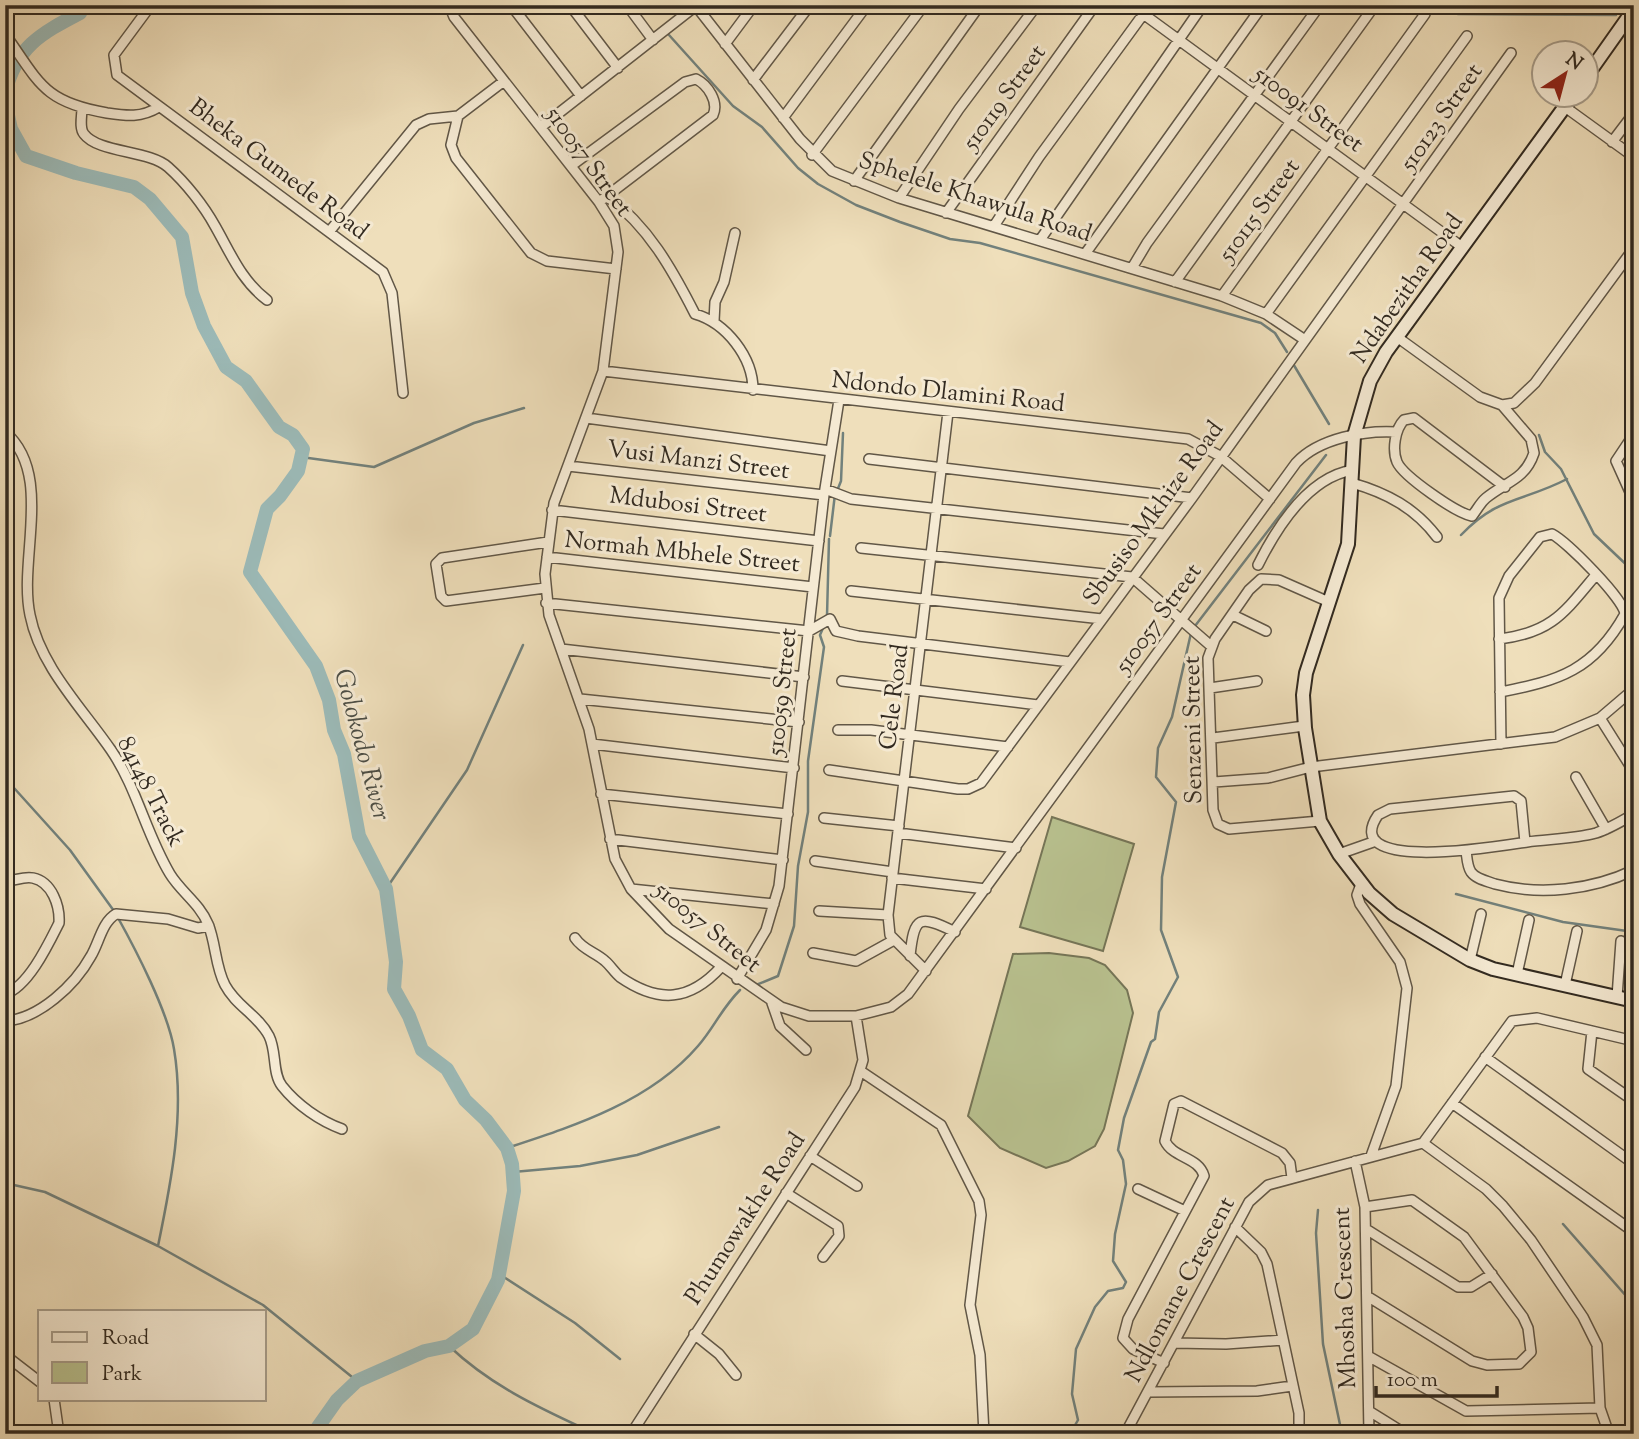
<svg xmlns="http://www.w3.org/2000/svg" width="1639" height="1439" font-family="'Sorts Mill Goudy',serif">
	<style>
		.green { fill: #b9c290; stroke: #767658; stroke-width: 2 }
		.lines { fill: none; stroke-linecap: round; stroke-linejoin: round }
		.stream { stroke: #72817c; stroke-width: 2.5 }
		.river { stroke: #9cbbb9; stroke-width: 14 }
		.street-casing { stroke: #615747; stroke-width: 12 }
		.secondary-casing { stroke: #322a20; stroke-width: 16 }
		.street { stroke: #f5ead3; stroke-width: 9 }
		.secondary { stroke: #f5ead3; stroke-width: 12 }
		.labels { text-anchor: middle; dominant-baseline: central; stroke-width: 6; stroke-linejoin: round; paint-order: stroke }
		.street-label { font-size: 24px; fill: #322a20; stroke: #f5ead3 }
		.water-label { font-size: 26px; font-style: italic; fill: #4c4e46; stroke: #f5ead3 }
	</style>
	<rect width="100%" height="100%" fill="#efdfbb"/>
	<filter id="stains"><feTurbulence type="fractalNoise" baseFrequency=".00286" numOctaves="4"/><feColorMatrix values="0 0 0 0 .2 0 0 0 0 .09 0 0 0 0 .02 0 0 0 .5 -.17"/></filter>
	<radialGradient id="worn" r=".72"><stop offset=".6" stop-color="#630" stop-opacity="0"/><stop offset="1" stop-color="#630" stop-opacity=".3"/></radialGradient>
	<path class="green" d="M1052,817L1134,844L1103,951L1020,927Z
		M1049,953L1089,958L1105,965L1127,990L1133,1013L1104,1129L1095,1146L1068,1161L1046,1168L1000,1148L968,1116L1013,954Z"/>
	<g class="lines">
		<path class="stream" d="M1447,5L1458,14L1616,15
			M669,35L733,106L762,127L798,168L818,184L856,205L900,222L950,239L980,243L1261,323L1275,333L1287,352
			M1292,362L1329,424
			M1539,435L1545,452L1561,469L1594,534L1634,572
			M301,457L374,467L474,423L524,408
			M837,491L841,481L843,433
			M1461,535C1498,496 1523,502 1567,479
			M830,536L835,494
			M827,616L829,539
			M1195,626L1326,455
			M5,778L70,850L114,911
			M386,889L467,770L523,645
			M1456,894L1563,922L1634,932
			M117,916C136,950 168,1012 174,1049C185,1114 171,1183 158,1246
			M756,985L778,976L794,926L798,866L808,812V761L824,647L820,635L823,628
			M507,1148C574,1126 650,1102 698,1046C714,1028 721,1009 740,990
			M513,1172L580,1166L637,1155L719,1127
			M5,1183L45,1192L158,1246L263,1305L357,1381
			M1318,1210L1316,1233L1323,1344L1342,1434
			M1563,1224L1634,1305
			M499,1274L575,1323L620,1359
			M449,1346C489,1384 535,1406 585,1429
			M1070,1434L1078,1420L1072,1394L1076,1349L1095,1307L1108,1291L1123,1288L1126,1282L1113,1261L1115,1234L1126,1184L1123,1160L1118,1150L1124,1118L1151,1042L1155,1039L1159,1012L1178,977L1161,930L1162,877L1176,802L1156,777L1158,748L1172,717L1191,633"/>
		<path class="river" d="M5,93C16,47 40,34 80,13L84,5
			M5,102L11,129L26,156L76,173L134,187L150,199L182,237L192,293L204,326L226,367L246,381L279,427L293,435L303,449L298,471L280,496L267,509L250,572L316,666L329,700L334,730L344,754L359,836L386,889L396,962L394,989L409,1016L422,1050L447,1069L465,1100L486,1120L507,1148L512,1164L514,1191L498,1280L473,1329L449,1346L425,1351L357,1381L337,1400L313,1434"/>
		<g class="street-casing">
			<path id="street" d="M151,5L114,55L117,75L383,272L392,293L403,393
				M449,5L454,17L599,202L614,226L618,252L603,371L554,503L545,574L549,615L589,729L615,859L631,889L669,929L781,1007L809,1016H856L891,1007L908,994L1296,463C1319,438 1365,430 1397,432
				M511,5L581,96
				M570,5L618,68
				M627,5L653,40
				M1131,5L1462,247
				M696,6L800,139L832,171L899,198L1222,296L1266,314L1305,340
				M5,34C40,84 44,102 107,113C127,116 141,118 159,107
				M725,44L754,5
				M753,80L810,5
				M1565,107L1634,157
				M82,108C82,116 79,128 84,134C98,153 149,150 168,167C186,183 204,206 215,226C231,254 241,280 267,300
				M458,116L451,145L456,158L531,253L547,261L616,269
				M783,118L867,5
				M541,127L697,5
				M1612,142L1634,113
				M812,155L924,5
				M571,166L685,82L696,79C708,85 719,102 713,115L599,202
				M854,181L980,5
				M607,196C648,226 672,269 695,314C726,323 753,357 753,390
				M899,198L959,109L1037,5
				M946,213L1095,5
				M994,226L1039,157L1150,5
				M329,232L416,125L429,119L458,116L504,81
				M1040,240L1203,5
				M1085,254L1263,5
				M1132,268L1147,243L1320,5
				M1175,282L1375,5
				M1222,296L1425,14
				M1266,314L1467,36
				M714,321L715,302L724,282L735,233
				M1397,337L1480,397L1502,405L1514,403L1535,383L1634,248
				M603,371L1188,439L1220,456L1270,499
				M1502,405L1531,439L1534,453C1525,480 1505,482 1486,498C1480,503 1477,510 1472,516C1456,513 1403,476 1397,462C1392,450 1395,429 1404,420L1414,418L1505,487
				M586,418L831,451
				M5,432C54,474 18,559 30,615C40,666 82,708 111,750C137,788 146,834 170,874C181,892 200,904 208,924C216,943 215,966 225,985C236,1006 258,1015 269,1036C277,1052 272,1073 282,1086C297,1105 320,1121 342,1129
				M1634,434L1616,461L1634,501
				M869,459L1192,498
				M568,466L824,495
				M1352,483C1387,493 1415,508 1437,537
				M825,489L851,499L1164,534
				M552,510L819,541
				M861,548L1132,577L1211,646
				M547,557L813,587
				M1258,565C1277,527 1308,477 1353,470
				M545,588L446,601L441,596L436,564L442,558L548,542
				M851,591L1102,619
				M546,603L809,631L830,619L836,631L858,636L1070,662
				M1233,615L1266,631
				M1499,639C1551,633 1564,613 1595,576
				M561,649L804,677
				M842,681L1038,705
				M1210,688L1257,681
				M1500,692C1559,681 1594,670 1625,614C1624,599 1567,542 1552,534L1540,537L1509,576L1499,598L1501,744
				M580,699L799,722
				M1600,718L1634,772
				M838,730H871L1008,747
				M1213,738L1304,726
				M592,744L794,768
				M829,770L958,789H968L981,783L1192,498L1511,53
				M1576,777L1606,829
				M1214,782L1268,778L1311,767L1555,737L1600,718L1634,689
				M601,794L788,814
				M824,818L899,826
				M1320,821L1229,829L1218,824L1213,810L1208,658L1215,639L1249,590L1261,579L1279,580L1329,602
				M898,833L1016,848
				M610,839L783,860
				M1525,842L1521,801L1514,796L1390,809L1378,815C1337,875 1506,845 1527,842C1549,839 1574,839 1596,833C1609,829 1622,821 1634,814
				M1466,851C1467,857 1467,866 1471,872C1476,879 1487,881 1495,884C1540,896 1592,890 1634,870
				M1339,854L1376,841
				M815,861L893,872
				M892,878L986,889
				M5,881C14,881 24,876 33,878C52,882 60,906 59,923C48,945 28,987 5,994
				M1361,884L1357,895L1360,904L1400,962L1407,988L1396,1086L1371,1156
				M631,889L774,904
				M819,911L888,915
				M575,938C583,950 595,952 605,961C611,966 614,972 620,977C659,1004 690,1001 721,967
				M813,953L856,961L894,940
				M910,956C914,916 919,914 955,932
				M1470,960L1481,914
				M926,971L890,935L888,915L948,412
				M1517,974L1529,920
				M737,979L766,930L779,886L824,495L839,400
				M1565,985L1577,931
				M1617,997L1621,941
				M772,1003L780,1026L806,1050
				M5,1021C39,1019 75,985 91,956C99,943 102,922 116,914L168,919L198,928L209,926
				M1592,1031L1588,1069L1634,1101
				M1485,1057L1634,1164
				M862,1072L941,1125L979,1201L981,1215L970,1305L980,1355L984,1434
				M1452,1103L1634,1232
				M1423,1143L1486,1189L1503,1206L1531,1240L1583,1317L1597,1345L1600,1408L1609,1434
				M1423,1143L1512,1021L1537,1018L1634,1041
				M810,1156L857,1186
				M1355,1161L1365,1207L1369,1434
				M1138,1189L1185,1211
				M786,1193L838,1226L839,1236L823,1257
				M1365,1207L1412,1200L1464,1237L1523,1317L1528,1328L1531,1352L1519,1364L1487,1365L1472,1361L1367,1296
				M1235,1227L1261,1252L1267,1264L1299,1413V1426L1292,1434
				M1366,1229L1458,1287H1471L1492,1274
				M694,1334L719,1354L736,1375
				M1175,1343L1226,1344L1283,1340
				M5,1355L40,1382
				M1368,1356L1466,1411L1600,1408
				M1164,1363L1133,1349L1123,1338L1128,1319L1204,1176C1199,1157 1173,1158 1165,1141L1174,1104L1181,1101L1282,1153L1290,1163L1292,1178
				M1148,1392L1257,1391L1292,1386
				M54,1399L59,1434
				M1369,1411L1406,1434
				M631,1434L855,1087L863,1060L856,1016
				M1125,1434L1249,1202L1268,1185L1423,1143"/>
		</g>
		<g class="secondary-casing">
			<path id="secondary" d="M1586,77L1634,9
				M1574,94L1386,352L1370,381L1354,436L1348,544L1306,673L1303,695L1305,728L1320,821L1339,854L1369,893L1393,914L1470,960L1493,969L1634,1001"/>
		</g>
		<use href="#street" class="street"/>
		<use href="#secondary" class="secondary"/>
	</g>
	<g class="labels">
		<g class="street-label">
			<text transform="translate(1005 98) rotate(-54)">510119 Street</text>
			<text transform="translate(1308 110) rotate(36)">510091 Street</text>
			<text transform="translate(1442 118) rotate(-55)">510123 Street</text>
			<text transform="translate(588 162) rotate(54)">510057 Street</text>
			<text transform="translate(278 170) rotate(37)">Bheka Gumede Road</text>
			<text transform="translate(975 198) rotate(18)">Sphelele Khawula Road</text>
			<text transform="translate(1260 211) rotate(-54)">510115 Street</text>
			<text transform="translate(1408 289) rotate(-55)">Ndabezitha Road</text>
			<text transform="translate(948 393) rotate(6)">Ndondo Dlamini Road</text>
			<text transform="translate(698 461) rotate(7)">Vusi Manzi Street</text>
			<text transform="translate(688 506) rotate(7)">Mdubosi Street</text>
			<text transform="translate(1154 514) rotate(-54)">Sbusiso Mkhize Road</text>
			<text transform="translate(682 553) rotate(6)">Normah Mbhele Street</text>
			<text transform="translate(1159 619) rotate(-54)">510057 Street</text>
			<text transform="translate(783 692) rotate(-84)">510059 Street</text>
			<text transform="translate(895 697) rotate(-83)">Cele Road</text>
			<text transform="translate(1194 730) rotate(-91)">Senzeni Street</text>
			<text transform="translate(150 792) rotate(63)">84148 Track</text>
			<text transform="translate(707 928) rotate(39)">510057 Street</text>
			<text transform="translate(746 1219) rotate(-57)">Phumowakhe Road</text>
			<text transform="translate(1181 1290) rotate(-62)">Ndlomane Crescent</text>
			<text transform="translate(1346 1298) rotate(-92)">Mhosha Crescent</text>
		</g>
		<g class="water-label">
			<text transform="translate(361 745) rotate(75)">Golokodo River</text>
		</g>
	</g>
	<rect width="1639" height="1439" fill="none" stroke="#efdfbb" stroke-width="28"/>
	<rect x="7" y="7" width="1625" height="1425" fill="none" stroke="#322a20" stroke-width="3.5"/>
	<rect x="14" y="14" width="1611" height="1411" fill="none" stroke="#322a20" stroke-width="2"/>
	<rect x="38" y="1310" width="228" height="91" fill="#f5ead3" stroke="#a79d8b" stroke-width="2"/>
	<rect x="52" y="1332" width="35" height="10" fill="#f5ead3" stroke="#a79d8b" stroke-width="2"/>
	<text x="102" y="1344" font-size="21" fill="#322a20">Road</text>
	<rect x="52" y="1362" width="35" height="21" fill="#b9c290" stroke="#a79d8b" stroke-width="2"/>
	<text x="102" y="1380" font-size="21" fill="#322a20">Park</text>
	<g transform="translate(1565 74) rotate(36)"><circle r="33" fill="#f5ead3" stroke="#a79d8b" stroke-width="2"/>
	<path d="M0-5L12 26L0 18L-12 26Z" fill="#8f2418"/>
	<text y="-10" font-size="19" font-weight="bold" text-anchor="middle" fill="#322a20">N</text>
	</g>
	<path d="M1376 1386v10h121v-10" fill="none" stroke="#322a20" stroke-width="3.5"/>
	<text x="1387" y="1386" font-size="21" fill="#322a20" stroke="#f5ead3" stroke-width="5" paint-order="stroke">100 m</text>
	<rect width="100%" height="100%" filter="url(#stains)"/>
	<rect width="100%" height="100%" fill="url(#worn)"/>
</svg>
